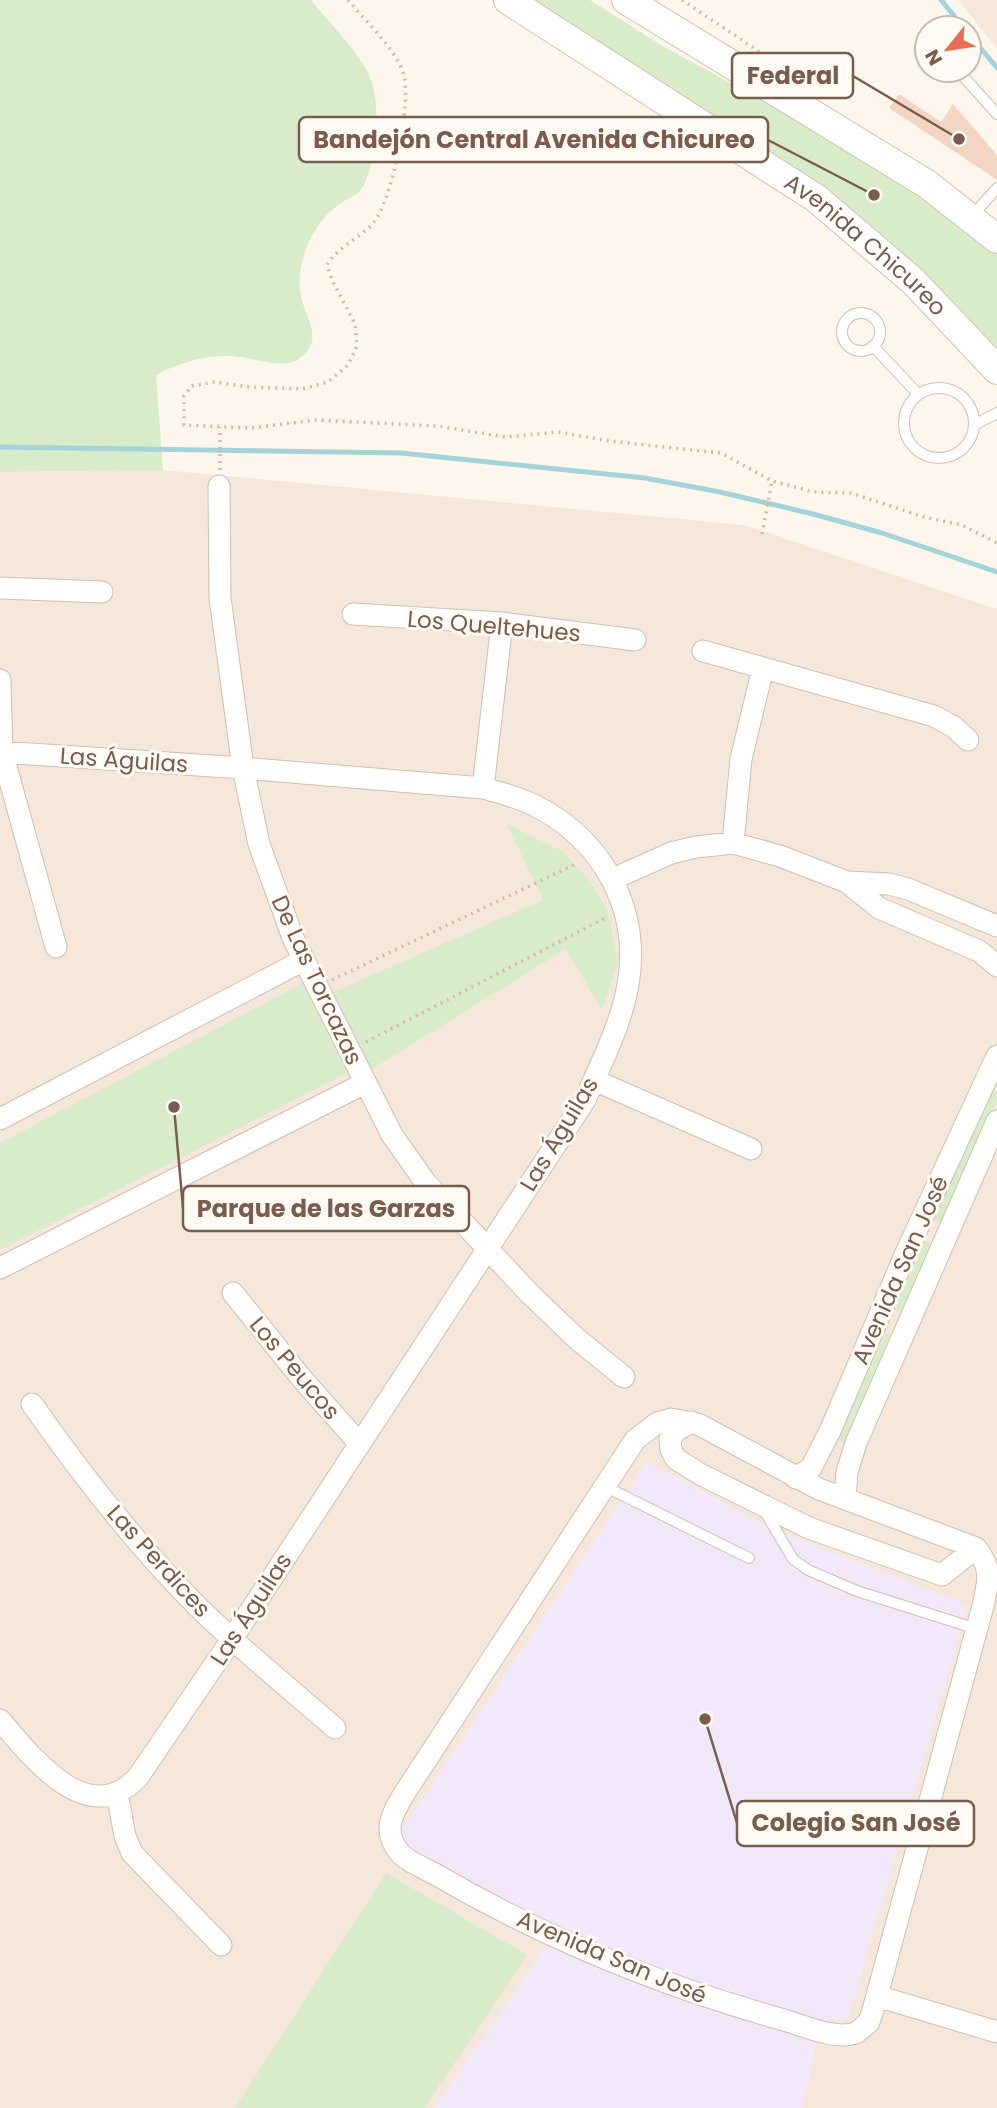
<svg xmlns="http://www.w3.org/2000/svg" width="997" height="2108" font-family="Poppins,sans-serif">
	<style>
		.residential { fill: #f5e8da }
		.education { fill: #f3e8fa }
		.green { fill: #d8ecc9 }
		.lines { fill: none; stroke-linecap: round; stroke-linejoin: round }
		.stream { stroke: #a5d3da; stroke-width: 5 }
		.building { fill: #f3d5c3 }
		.service-casing { stroke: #d1beb0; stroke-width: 12 }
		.minor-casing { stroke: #d1beb0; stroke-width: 23 }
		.secondary-casing { stroke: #d6c0b0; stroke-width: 30 }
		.path { stroke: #d9b8a5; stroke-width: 3.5; stroke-dasharray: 2 5; stroke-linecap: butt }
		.service { stroke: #fff; stroke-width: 10 }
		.minor { stroke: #fff; stroke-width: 21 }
		.secondary { stroke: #fff; stroke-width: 28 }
		.labels { text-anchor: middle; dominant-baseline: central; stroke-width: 6; stroke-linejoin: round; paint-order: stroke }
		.street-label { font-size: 23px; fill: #7a5c4d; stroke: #fffaf3 }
		.leader { fill: none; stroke: #7a5c4d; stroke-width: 2.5 }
		.callout-dot { fill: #7a5c4d; stroke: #fffaf3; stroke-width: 2.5 }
		.callout { fill: #fffaf3; stroke: #7a5c4d; stroke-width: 2.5 }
		.callout-label { font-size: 24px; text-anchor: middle; font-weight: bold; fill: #7a5c4d }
	</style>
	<rect width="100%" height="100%" fill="#fdf6ec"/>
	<path class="residential" d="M958,0H997V49Z
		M163,470L744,525L997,609V2108H0V472Z"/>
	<path class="education" d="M647,1461L775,1530L968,1605L848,2019L822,2020L802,2108H434L555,1933L413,1850L400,1832Z"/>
	<path class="green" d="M0,0H311C329,22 350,43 365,67C379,89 378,125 374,150C372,162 368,181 360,191C356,196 344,200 338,205C318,220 305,244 301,268C299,278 299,290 302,300C307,321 324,339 300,358C282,372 250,355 228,356C202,356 178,363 156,375L163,470L0,472Z
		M533,0H590L666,48L884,166L997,251V362L869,224Z
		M507,824L562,851L591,882L608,912L618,962L602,1010L566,949L370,1070L329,994L543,900Z
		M303,983L351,1071L0,1250V1143Z
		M989,1089L997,1092V1101L941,1223L933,1219Z
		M924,1241L932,1244L901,1312L893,1309Z
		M882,1333L890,1335L845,1444L836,1439Z
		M386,1873L527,1955L424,2108H235Z"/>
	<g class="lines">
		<path class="stream" d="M941,0L964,28
			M969,34L997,68
			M0,447L401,453L645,478L720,492L813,514L882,533L997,572"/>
	</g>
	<path class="building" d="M899,94L941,122L953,104L997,155V180L889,108Z"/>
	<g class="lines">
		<g class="service-casing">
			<path id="service" d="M961,74L997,114
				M971,217L997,188
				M842 332a19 19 0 1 1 38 0a19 19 0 1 1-38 0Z
				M873,346L918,394
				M904 423a35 35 0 1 1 70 0a35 35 0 1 1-70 0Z
				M974,425L997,413
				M604,1486L749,1558
				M764,1510L793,1559L808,1570L857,1591L977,1629"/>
		</g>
		<g class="minor-casing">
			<path id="minor" d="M219,486L220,598L243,768L259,844L293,938L392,1135L426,1183L530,1294L577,1339L624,1377
				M0,588L102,592
				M353,614L502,623L635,640
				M703,651L934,716L954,727L968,740
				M0,680L2,752L56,947
				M0,752L243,768L483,788C500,793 518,797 534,805C603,840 641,909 628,985C621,1025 601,1063 585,1100L232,1639L138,1777C88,1831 32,1757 0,1720
				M483,788L502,623
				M733,843L741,759L763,668
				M613,879L671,853L696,847L733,843L780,856L847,882L889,884L908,889L997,926
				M847,882L879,908L979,951L997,966
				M594,1080L751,1149
				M0,1119L304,960
				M0,1268L365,1083
				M233,1293L303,1380L359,1443
				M32,1404C81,1474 135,1543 195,1604C239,1648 288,1687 335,1728
				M671,1419L698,1424L819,1489L976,1548C993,1570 988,1581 983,1606L873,2010L869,2022L856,2033C834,2040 805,2026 784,2020C662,1986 544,1938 435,1874C424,1868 406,1861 399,1852C382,1830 392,1814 404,1794L635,1440L657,1423Z
				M692,1422L677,1430L670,1439L671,1450L676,1459L700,1474L809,1528L942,1575L976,1548
				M796,1478L811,1468L830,1431L905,1255L997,1056
				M845,1499L847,1472L856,1443L997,1121
				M117,1793L125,1836L132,1853L221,1945
				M877,1996L997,2032"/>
		</g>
		<g class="secondary-casing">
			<g id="secondary">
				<path id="s1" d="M508,0L817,199L914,282L997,370"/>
				<path d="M626,0L927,184L997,239"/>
			</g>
		</g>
		<path class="path" d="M348,0C366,22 393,46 403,72C413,99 392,200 374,222C360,239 339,245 327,265L332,280L355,324L357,346L348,365L328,382L302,389L250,387L214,382L192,386L184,396V425L251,428L316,420L437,426L505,437L558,432L610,441L721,453L772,481L814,492L851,493L924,517L962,525L997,543
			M682,0L794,75
			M220,470V427
			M762,534L772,481
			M332,980L578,863
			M366,1042L607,917"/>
		<use href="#service" class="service"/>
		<use href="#minor" class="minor"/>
		<use href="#secondary" class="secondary"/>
	</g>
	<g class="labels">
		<g class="street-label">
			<text stroke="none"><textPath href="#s1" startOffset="434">Avenida Chicureo</textPath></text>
			<text transform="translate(494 626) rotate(5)">Los Queltehues</text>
			<text transform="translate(124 760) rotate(4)">Las Águilas</text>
			<text transform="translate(317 980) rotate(65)">De Las Torcazas</text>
			<text transform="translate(559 1134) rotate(-59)">Las Águilas</text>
			<text transform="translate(900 1270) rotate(-66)">Avenida San José</text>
			<text transform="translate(295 1368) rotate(50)">Los Peucos</text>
			<text transform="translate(159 1561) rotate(48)">Las Perdices</text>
			<text transform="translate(251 1609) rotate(-57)">Las Águilas</text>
			<text transform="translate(612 1957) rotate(23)">Avenida San José</text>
		</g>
	</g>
	<path class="leader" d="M959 139L853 76M874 195L768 140M174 1107L183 1208M705 1719L737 1823"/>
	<g class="callout-dot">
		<circle cx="959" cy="139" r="7"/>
		<circle cx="874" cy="195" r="7"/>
		<circle cx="174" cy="1107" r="7"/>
		<circle cx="705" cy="1719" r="7"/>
	</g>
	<g class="callout">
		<rect x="732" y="53" width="121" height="45" rx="7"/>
		<rect x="299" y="117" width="469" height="45" rx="7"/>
		<rect x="183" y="1186" width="286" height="45" rx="7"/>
		<rect x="737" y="1801" width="237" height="45" rx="7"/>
	</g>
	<g class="callout-label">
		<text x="793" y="84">Federal</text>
		<text x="534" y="148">Bandejón Central Avenida Chicureo</text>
		<text x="326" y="1217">Parque de las Garzas</text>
		<text x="856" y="1831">Colegio San José</text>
	</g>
	<g transform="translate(948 49) rotate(240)"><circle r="33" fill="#fffaf3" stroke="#cabbb1" stroke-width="2"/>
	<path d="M0-5L12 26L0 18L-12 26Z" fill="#e76f51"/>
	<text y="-10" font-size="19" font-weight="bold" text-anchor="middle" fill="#7a5c4d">N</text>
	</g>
</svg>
